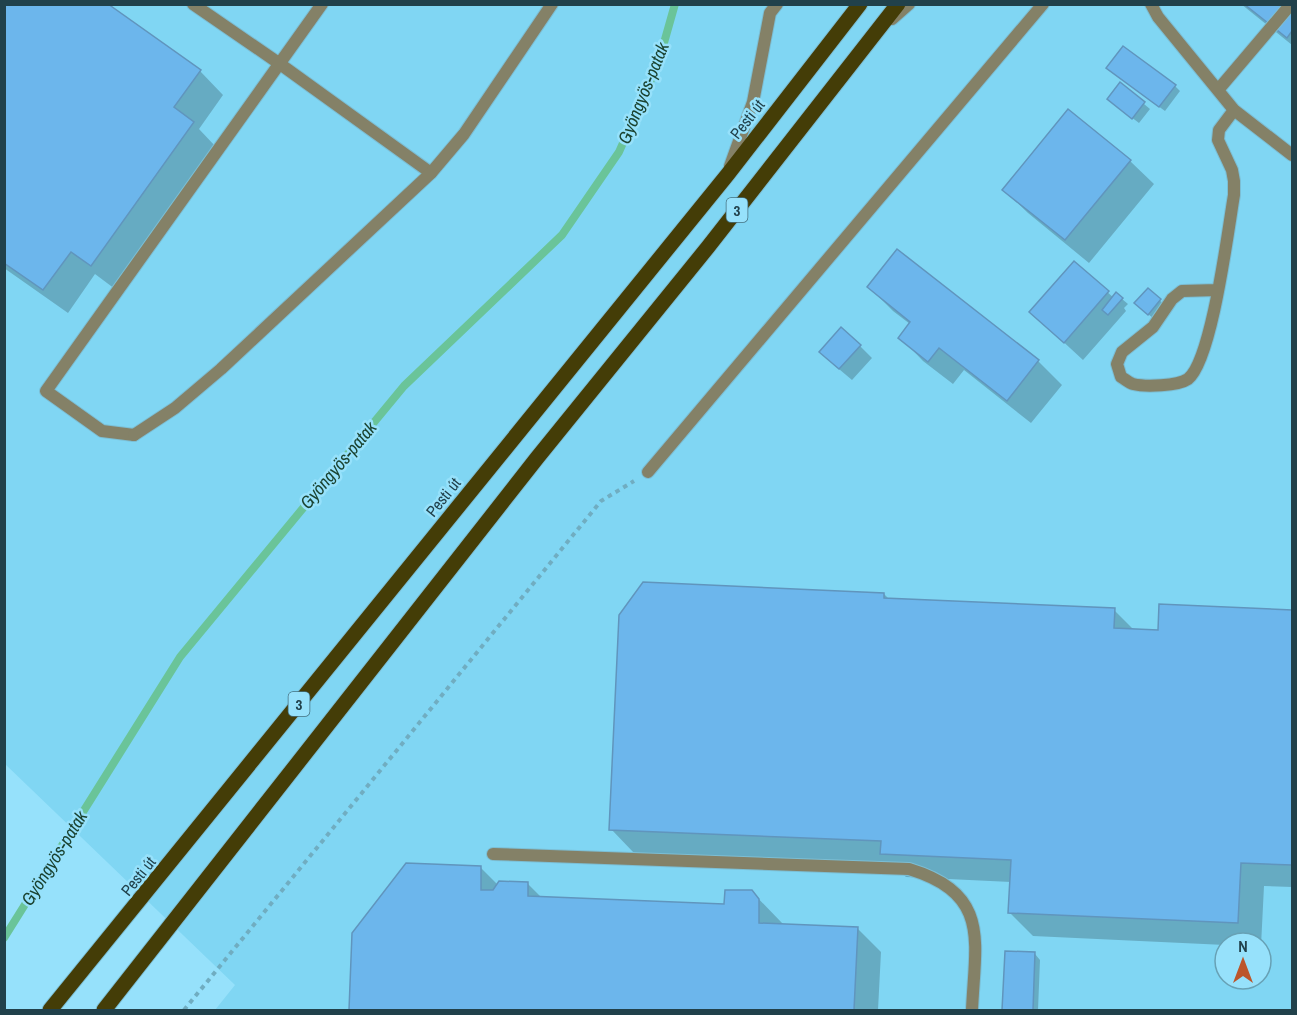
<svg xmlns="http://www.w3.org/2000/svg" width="1297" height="1015" font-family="'Archivo Narrow',sans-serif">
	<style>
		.built { fill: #80d6f3; fill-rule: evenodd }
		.shadow { fill: #0003 }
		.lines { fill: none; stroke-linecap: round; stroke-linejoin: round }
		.stream { stroke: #6ac499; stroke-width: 8 }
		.building { fill: #6cb6ec; stroke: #6095bd; stroke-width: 1.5 }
		.service-casing { stroke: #7cbed4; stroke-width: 14 }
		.minor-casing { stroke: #7cbed4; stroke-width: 14 }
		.primary-casing { stroke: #7cbed4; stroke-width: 17 }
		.path { stroke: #70adc1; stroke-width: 4; stroke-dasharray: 4.5 4.5; stroke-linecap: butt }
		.service { stroke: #848167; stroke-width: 12 }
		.minor { stroke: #848167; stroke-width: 12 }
		.primary { stroke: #443d07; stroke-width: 15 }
		.labels { text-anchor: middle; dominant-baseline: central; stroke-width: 5; stroke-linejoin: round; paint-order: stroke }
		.shield { fill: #96e1fb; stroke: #447180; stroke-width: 1.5 }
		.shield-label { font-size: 15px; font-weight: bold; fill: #21414b }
		.street-label { font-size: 16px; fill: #21414b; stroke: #96e1fb }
		.water-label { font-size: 18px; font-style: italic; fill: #1b4331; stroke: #96e1fb }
	</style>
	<rect width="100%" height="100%" fill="#96e1fb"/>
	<path class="built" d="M4,5H1292V1010H215L235,985L5,764ZM1225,943H1261V979H1225Z"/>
	<path class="shadow" d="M4,4L200,71L223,95L199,129L216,147L115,289L95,274L68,313L4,268Z
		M1241,4H1292V45Z
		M1114,74L1175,86L1180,91L1165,111Z
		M1120,84L1150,109L1139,123L1114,104Z
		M1130,161L1154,184L1089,263L1028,213L1004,190Z
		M898,251L1038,361L1062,385L1031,423L964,370L953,384L923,361L900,337L910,324L893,311L869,287Z
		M1074,263L1114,298L1122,299L1128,304L1124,308L1126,311L1083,360L1031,312Z
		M1148,290L1166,306L1154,319L1142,309Z
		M860,346L872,358L852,380L833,364Z
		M884,594L890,600L1114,610L1135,631L1159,632L1160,606L1292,611V887L1264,886L1261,946V943H1225V945L1033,936L1010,913L1011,882L906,877L892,864L634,853L611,829Z
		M480,867L498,885L527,883L542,898L726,905L752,892L783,924L858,929L881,952L878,1010H351L353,934Z
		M1006,953L1035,954L1040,960L1038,1010H1004Z"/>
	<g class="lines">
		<path class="stream" d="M4,938L180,657L404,386L562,235L619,152L658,64L675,4"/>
	</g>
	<path class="building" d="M4,4H108L201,70L174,107L194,122L91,266L71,252L43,290L4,263Z
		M1244,4H1292V31L1287,38Z
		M1123,46L1176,85L1159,107L1106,68Z
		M1120,82L1145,102L1132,119L1107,99Z
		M1068,109L1131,160L1065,240L1002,190Z
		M897,249L1039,360L1007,401L939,348L928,362L898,338L910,322L867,287Z
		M1074,261L1109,291L1064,343L1029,312Z
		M1148,288L1161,299L1148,315L1134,303Z
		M1116,292L1123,298L1108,315L1102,310Z
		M841,327L861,345L839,369L819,352Z
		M643,582L884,593V598L1115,608L1114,628L1158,630L1159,604L1292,610V865L1241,863L1238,923L1008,913L1011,860L880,854L881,841L609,830L619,615Z
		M406,863L481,866V890H493L499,881L528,882V896L724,904L725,890H752L759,899V923L858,927L854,1010H349L352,933Z
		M1005,951L1035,952L1033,1010H1002Z"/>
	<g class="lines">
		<g class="service-casing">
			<path id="service" d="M193,4L280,64L431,173
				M1151,4L1158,17L1234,110L1292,155
				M892,19L909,4
				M1218,90L1291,4
				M730,166L753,102L770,13L777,4
				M1217,290L1182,291L1172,299L1153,327L1122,352L1117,364L1121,377C1125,379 1129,383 1133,384C1145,387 1178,386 1188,379C1212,360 1228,230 1234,195V181L1232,170L1218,140L1219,130L1234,110
				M134,435L102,431L46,391L322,4
				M648,472L1043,4
				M493,854L909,869C991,894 975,941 972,1010"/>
		</g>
		<g class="minor-casing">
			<path id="minor" d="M134,435L175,408L221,369L431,173L464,134L552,4"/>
		</g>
		<g class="primary-casing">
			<path id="primary" d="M50,1010L728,174L860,4
				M104,1010L537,458L708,247L898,4"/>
		</g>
		<path class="path" d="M184,1010L601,501L634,481"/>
		<use href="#service" class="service"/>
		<use href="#minor" class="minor"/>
		<use href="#primary" class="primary"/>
	</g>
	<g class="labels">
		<g class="shield">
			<rect x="726.5" y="198" width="21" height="24" rx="4.5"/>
			<rect x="288.5" y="692" width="21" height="24" rx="4.5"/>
		</g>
		<g class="shield-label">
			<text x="737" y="210">3</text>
			<text x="299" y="704">3</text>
		</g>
		<g class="street-label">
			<text transform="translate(747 119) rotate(-52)">Pesti út</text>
			<text transform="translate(443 497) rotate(-51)">Pesti út</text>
			<text transform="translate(138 876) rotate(-51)">Pesti út</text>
		</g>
		<g class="water-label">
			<text transform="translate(643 93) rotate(-68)">Gyöngyös-patak</text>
			<text transform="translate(338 465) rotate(-50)">Gyöngyös-patak</text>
			<text transform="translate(54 858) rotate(-58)">Gyöngyös-patak</text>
		</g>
	</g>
	<rect width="1297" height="1015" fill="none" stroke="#21414b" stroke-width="12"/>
	<g transform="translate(1243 961)"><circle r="28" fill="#96e1fb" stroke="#67a1b5" stroke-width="1.5"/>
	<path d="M0-4.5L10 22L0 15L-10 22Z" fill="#bc562a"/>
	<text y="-9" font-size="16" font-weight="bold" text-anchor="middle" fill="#21414b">N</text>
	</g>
</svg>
